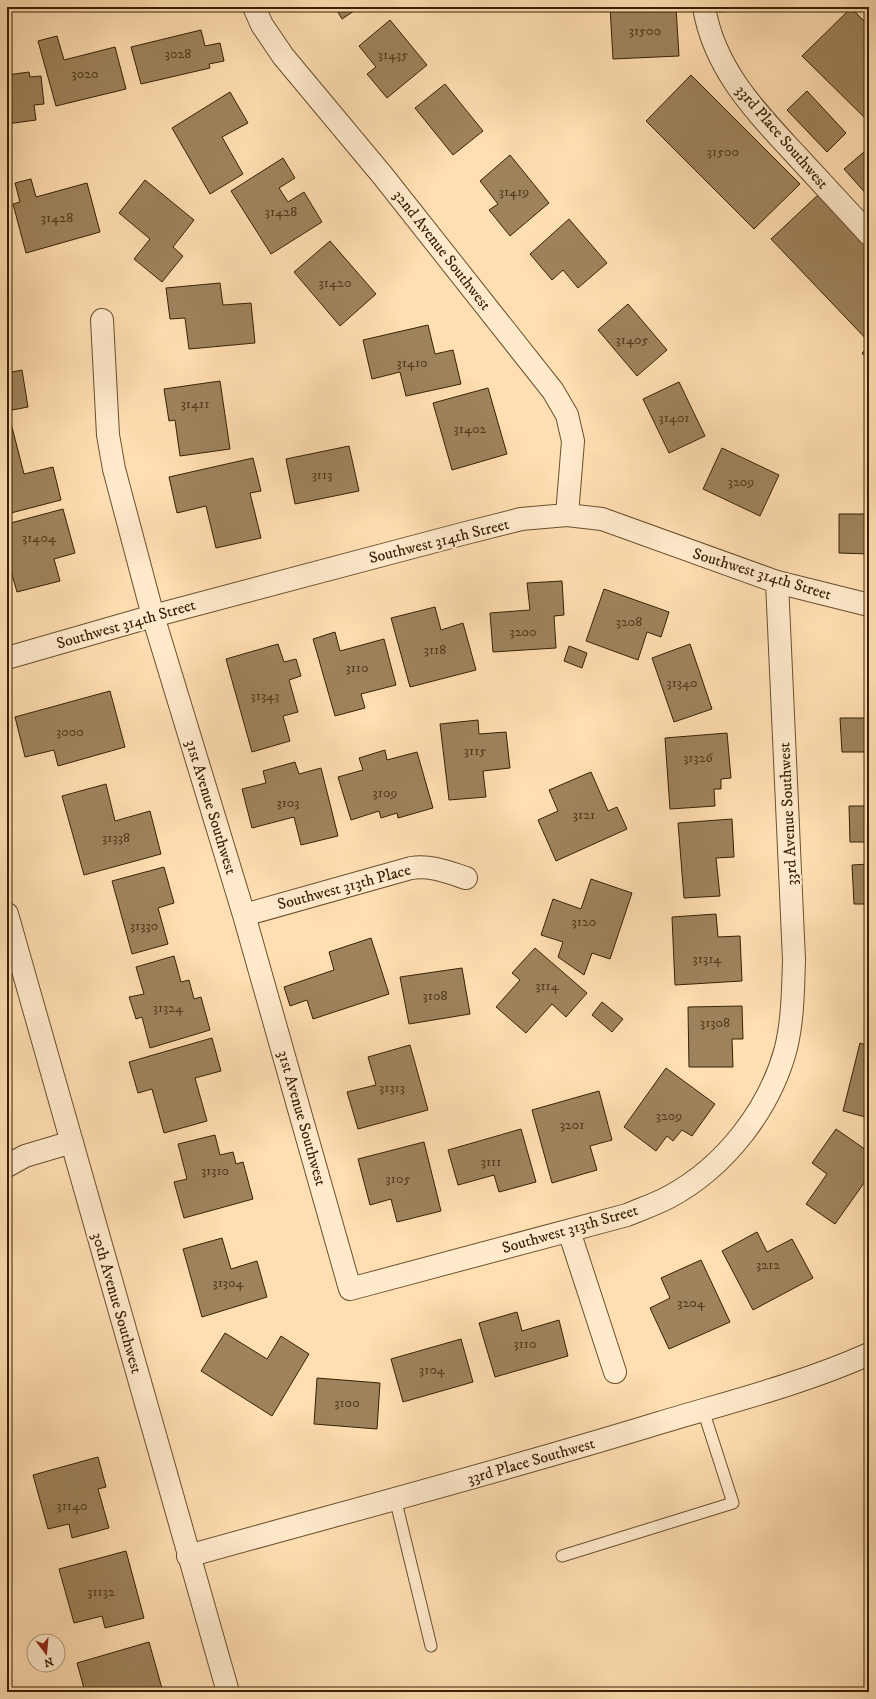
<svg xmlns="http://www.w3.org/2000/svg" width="876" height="1699" font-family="'IM FELL DW Pica',serif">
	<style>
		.building { fill: #9f835d; stroke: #372103 }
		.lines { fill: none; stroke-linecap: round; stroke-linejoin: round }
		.lane-casing { stroke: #69502e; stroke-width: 13 }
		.street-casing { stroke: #69502e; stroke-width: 24 }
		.lane { stroke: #ffeacc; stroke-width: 11 }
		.street { stroke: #ffeacc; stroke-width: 22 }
		.labels { text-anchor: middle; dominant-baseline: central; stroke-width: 4; stroke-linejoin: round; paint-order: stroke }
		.number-label { font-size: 14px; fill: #513a1a }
		.street-label { font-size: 16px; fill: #372103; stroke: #ffeacc }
	</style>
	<rect width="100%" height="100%" fill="#ffdeb1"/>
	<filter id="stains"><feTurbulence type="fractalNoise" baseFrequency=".005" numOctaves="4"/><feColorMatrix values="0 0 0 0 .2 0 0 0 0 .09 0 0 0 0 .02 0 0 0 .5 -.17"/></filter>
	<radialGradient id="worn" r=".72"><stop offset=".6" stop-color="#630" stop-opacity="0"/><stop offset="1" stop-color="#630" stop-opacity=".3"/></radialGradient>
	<path class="building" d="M335,7H360L342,19Z
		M610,7H676L679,56L613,59Z
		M719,7H748V9L719,12Z
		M851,8L869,26V122L802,56Z
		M390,20L427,65L387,98L367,74L376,67L359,46Z
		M201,30L205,46L220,43L224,61L209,64L210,68L141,84L131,47Z
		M57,36L64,60L115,47L126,89L56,106L38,41Z
		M29,72L30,77L41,76L44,104L34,105L36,120L7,124V75Z
		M691,75L800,184L754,229L646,121Z
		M445,84L483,131L453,155L415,108Z
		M807,91L846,133L827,152L787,110Z
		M230,92L248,123L222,137L243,174L210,194L172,128Z
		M865,151L869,155V197L844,169Z
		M510,155L549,203L510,236L489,210L498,204L480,181Z
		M283,158L295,178L279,188L288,202L304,192L322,222L271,254L231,191Z
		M31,179L36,197L87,183L100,232L26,253L13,204L20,202L15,183Z
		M145,180L194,220L173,247L183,256L162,282L134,259L150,239L119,213Z
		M818,195L869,250V342L771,239Z
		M569,219L607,263L578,288L563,270L552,280L530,254Z
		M330,241L376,294L340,326L294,272Z
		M220,283L223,305L251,303L255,343L189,349L185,318L170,319L166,288Z
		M628,304L667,350L637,376L598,330Z
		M428,325L435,354L453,350L461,384L406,396L400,372L372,379L363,340Z
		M869,347V361L862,353Z
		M22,370L28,407L7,411V373Z
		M220,381L230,449L180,456L175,420L169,421L164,389Z
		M679,382L705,436L669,453L643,399Z
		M488,388L507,454L452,470L433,403Z
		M12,427L24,474L53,467L61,500L7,514V429Z
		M349,446L359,491L295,504L286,459Z
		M722,448L779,475L760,516L703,489Z
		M253,458L261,491L250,493L261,538L216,548L206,506L177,513L169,477Z
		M63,509L75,553L54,559L60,581L17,592L7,557V524Z
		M839,514H869V554L839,553Z
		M562,581L564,615L554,616L556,648L493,652L490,613L530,610L527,583Z
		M604,589L669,612L661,637L647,632L638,660L586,641Z
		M435,607L441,630L463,623L476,670L410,687L391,618Z
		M335,632L340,651L384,639L396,685L361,694L365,708L335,716L313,639Z
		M278,644L284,662L296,659L301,676L289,680L298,712L283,716L290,741L252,752L226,659Z
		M690,644L712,709L674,722L652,658Z
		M569,646L587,653L582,668L564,661Z
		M110,691L125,747L58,766L54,750L25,757L15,717Z
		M840,718H869V752H842Z
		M478,720L479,734L506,732L510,768L483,771L486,797L449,800L440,724Z
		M727,733L731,778L721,779V789H714L715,806L670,809L665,738Z
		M385,750L387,760L417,752L433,808L398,818L397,813L381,818L379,811L351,820L338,777L363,770L359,758Z
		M295,762L299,774L321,768L338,836L301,845L294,817L252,828L242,789L266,783L263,771Z
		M866,768H869V842H850L849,806H867Z
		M591,772L608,811L617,807L627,829L556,861L538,820L558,811L549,790Z
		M106,784L115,821L150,811L161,854L84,875L62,796Z
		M732,819L734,857L716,858L720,896L684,898L678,823Z
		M869,864V904H854L852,865Z
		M164,867L174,903L158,908L168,944L132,954L112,881Z
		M591,879L632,893L610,959L592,953L584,975L558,957L563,942L541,935L553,899L581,909Z
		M716,914L718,937L740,936L742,981L675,985L672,917Z
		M371,938L389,994L313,1019L307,1000L290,1006L284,987L334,970L329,952Z
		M535,948L587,993L566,1017L552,1004L526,1033L496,1007L520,980L512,973Z
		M174,956L181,982L189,980L194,999L201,997L210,1030L150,1048L142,1017L136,1019L129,997L144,994L136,967Z
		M462,968L470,1014L409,1024L400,977Z
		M602,1002L623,1019L612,1032L592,1015Z
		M742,1006L743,1039H732L733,1067H689L688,1007Z
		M212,1038L221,1071L195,1078L207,1121L164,1133L152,1089L138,1093L129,1062Z
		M860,1043L869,1046V1118L843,1111Z
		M410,1045L428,1110L358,1129L347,1092L376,1085L368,1057Z
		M666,1068L715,1104L692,1136L682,1130L673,1141L667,1136L656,1151L624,1127Z
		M599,1091L612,1140L590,1146L597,1170L552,1183L532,1110Z
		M521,1129L536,1182L499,1192L494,1175L458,1185L448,1150Z
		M836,1129L869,1152V1176L835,1224L806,1204L827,1174L812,1163Z
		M215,1135L220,1155L233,1152L236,1164L243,1162L253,1199L184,1218L174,1182L187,1179L178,1144Z
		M424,1142L441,1211L397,1222L391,1199L370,1205L358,1159Z
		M757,1232L767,1252L792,1239L813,1278L753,1310L722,1251Z
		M222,1238L231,1269L257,1261L267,1297L202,1317L183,1249Z
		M701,1260L730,1322L669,1349L650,1308L670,1298L661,1278Z
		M517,1312L522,1331L559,1320L568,1356L495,1377L479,1323Z
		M225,1333L267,1359L281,1336L309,1354L272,1416L201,1371Z
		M461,1339L473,1382L403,1402L391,1359Z
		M317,1378L380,1383L377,1429L314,1424Z
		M98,1457L106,1487L98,1489L109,1528L72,1538L69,1524L48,1529L33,1475Z
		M126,1551L144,1618L105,1628L102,1616L74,1623L59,1569Z
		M149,1642L163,1692H85L77,1663Z"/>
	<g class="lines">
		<g class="lane-casing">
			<path id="lane" d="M395,1498L431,1646
				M562,1556L733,1503L703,1410"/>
		</g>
		<g class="street-casing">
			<path id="street" d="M254,7L262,25L283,56L383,176L553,391L567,415L573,441L567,515
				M704,7C714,69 756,112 797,156C821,182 845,208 869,234
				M102,320L108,435L114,469L153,616L244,915L350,1289L627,1215C641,1209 656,1204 669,1197C725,1167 770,1109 786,1048C793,1019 793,989 794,960L777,582
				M7,658L153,616L462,534L521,519L567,515L602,519L777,582L869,605
				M7,914L228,1692
				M244,915L411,868C431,865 448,872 466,878
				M7,1166L25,1156L72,1142
				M569,1231L615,1372
				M188,1556C345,1512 503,1471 659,1423C729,1402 802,1384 869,1354"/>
		</g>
		<use href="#lane" class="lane"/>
		<use href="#street" class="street"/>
	</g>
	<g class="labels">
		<g class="number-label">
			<text x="645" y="31">31500</text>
			<text x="178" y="54">3028</text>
			<text x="393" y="55">31435</text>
			<text x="85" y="74">3020</text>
			<text x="723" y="152">31500</text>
			<text x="514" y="192">31419</text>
			<text x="281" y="212">31428</text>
			<text x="57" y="218">31428</text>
			<text x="335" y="283">31420</text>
			<text x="632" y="340">31405</text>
			<text x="412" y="363">31410</text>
			<text x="195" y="404">31411</text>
			<text x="674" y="418">31401</text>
			<text x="470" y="429">31402</text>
			<text x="322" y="475">3113</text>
			<text x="741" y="482">3209</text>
			<text x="39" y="538">31404</text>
			<text x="629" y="622">3208</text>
			<text x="523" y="632">3200</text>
			<text x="435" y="650">3118</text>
			<text x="357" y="668">3110</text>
			<text x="682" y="683">31340</text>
			<text x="265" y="696">31343</text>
			<text x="70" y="732">3000</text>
			<text x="475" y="751">3115</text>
			<text x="698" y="758">31326</text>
			<text x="385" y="793">3109</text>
			<text x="288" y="803">3103</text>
			<text x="584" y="815">3121</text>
			<text x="116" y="838">31338</text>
			<text x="584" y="922">3120</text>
			<text x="144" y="926">31330</text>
			<text x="707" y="959">31314</text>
			<text x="547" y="986">3114</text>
			<text x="435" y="996">3108</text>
			<text x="168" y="1008">31324</text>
			<text x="715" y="1023">31308</text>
			<text x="392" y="1088">31313</text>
			<text x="669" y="1116">3209</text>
			<text x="572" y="1125">3201</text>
			<text x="491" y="1162">3111</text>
			<text x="215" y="1171">31310</text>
			<text x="398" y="1179">3105</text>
			<text x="768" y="1265">3212</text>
			<text x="228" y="1283">31304</text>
			<text x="691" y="1303">3204</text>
			<text x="525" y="1344">3110</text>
			<text x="432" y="1370">3104</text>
			<text x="347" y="1403">3100</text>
			<text x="72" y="1506">31140</text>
			<text x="101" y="1592">31132</text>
		</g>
		<g class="street-label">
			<text transform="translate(782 137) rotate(49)">33rd Place Southwest</text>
			<text transform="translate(442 250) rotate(52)">32nd Avenue Southwest</text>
			<text transform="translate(439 541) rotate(-14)">Southwest 314th Street</text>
			<text transform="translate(762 574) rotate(17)">Southwest 314th Street</text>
			<text transform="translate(126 624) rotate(-16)">Southwest 314th Street</text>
			<text transform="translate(211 807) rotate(73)">31st Avenue Southwest</text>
			<text transform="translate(788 814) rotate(-93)">33rd Avenue Southwest</text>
			<text transform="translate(344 887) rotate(-15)">Southwest 313th Place</text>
			<text transform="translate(302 1118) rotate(74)">31st Avenue Southwest</text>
			<text transform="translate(570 1229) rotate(-16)">Southwest 313th Street</text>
			<text transform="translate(117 1303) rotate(74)">30th Avenue Southwest</text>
			<text transform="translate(531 1461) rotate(-16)">33rd Place Southwest</text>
		</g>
	</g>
	<rect width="876" height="1699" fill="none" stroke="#ffdeb1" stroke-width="24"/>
	<rect x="8" y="8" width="860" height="1683" fill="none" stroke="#372103" stroke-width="2"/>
	<rect x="12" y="12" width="852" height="1675" fill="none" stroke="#372103"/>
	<g transform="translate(46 1653) rotate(164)"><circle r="19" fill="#ffeacc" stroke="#af9a7c"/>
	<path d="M0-3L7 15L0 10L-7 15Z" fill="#8f2418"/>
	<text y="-6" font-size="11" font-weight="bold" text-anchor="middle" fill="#372103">N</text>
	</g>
	<rect width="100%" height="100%" filter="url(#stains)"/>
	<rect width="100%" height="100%" fill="url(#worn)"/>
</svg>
